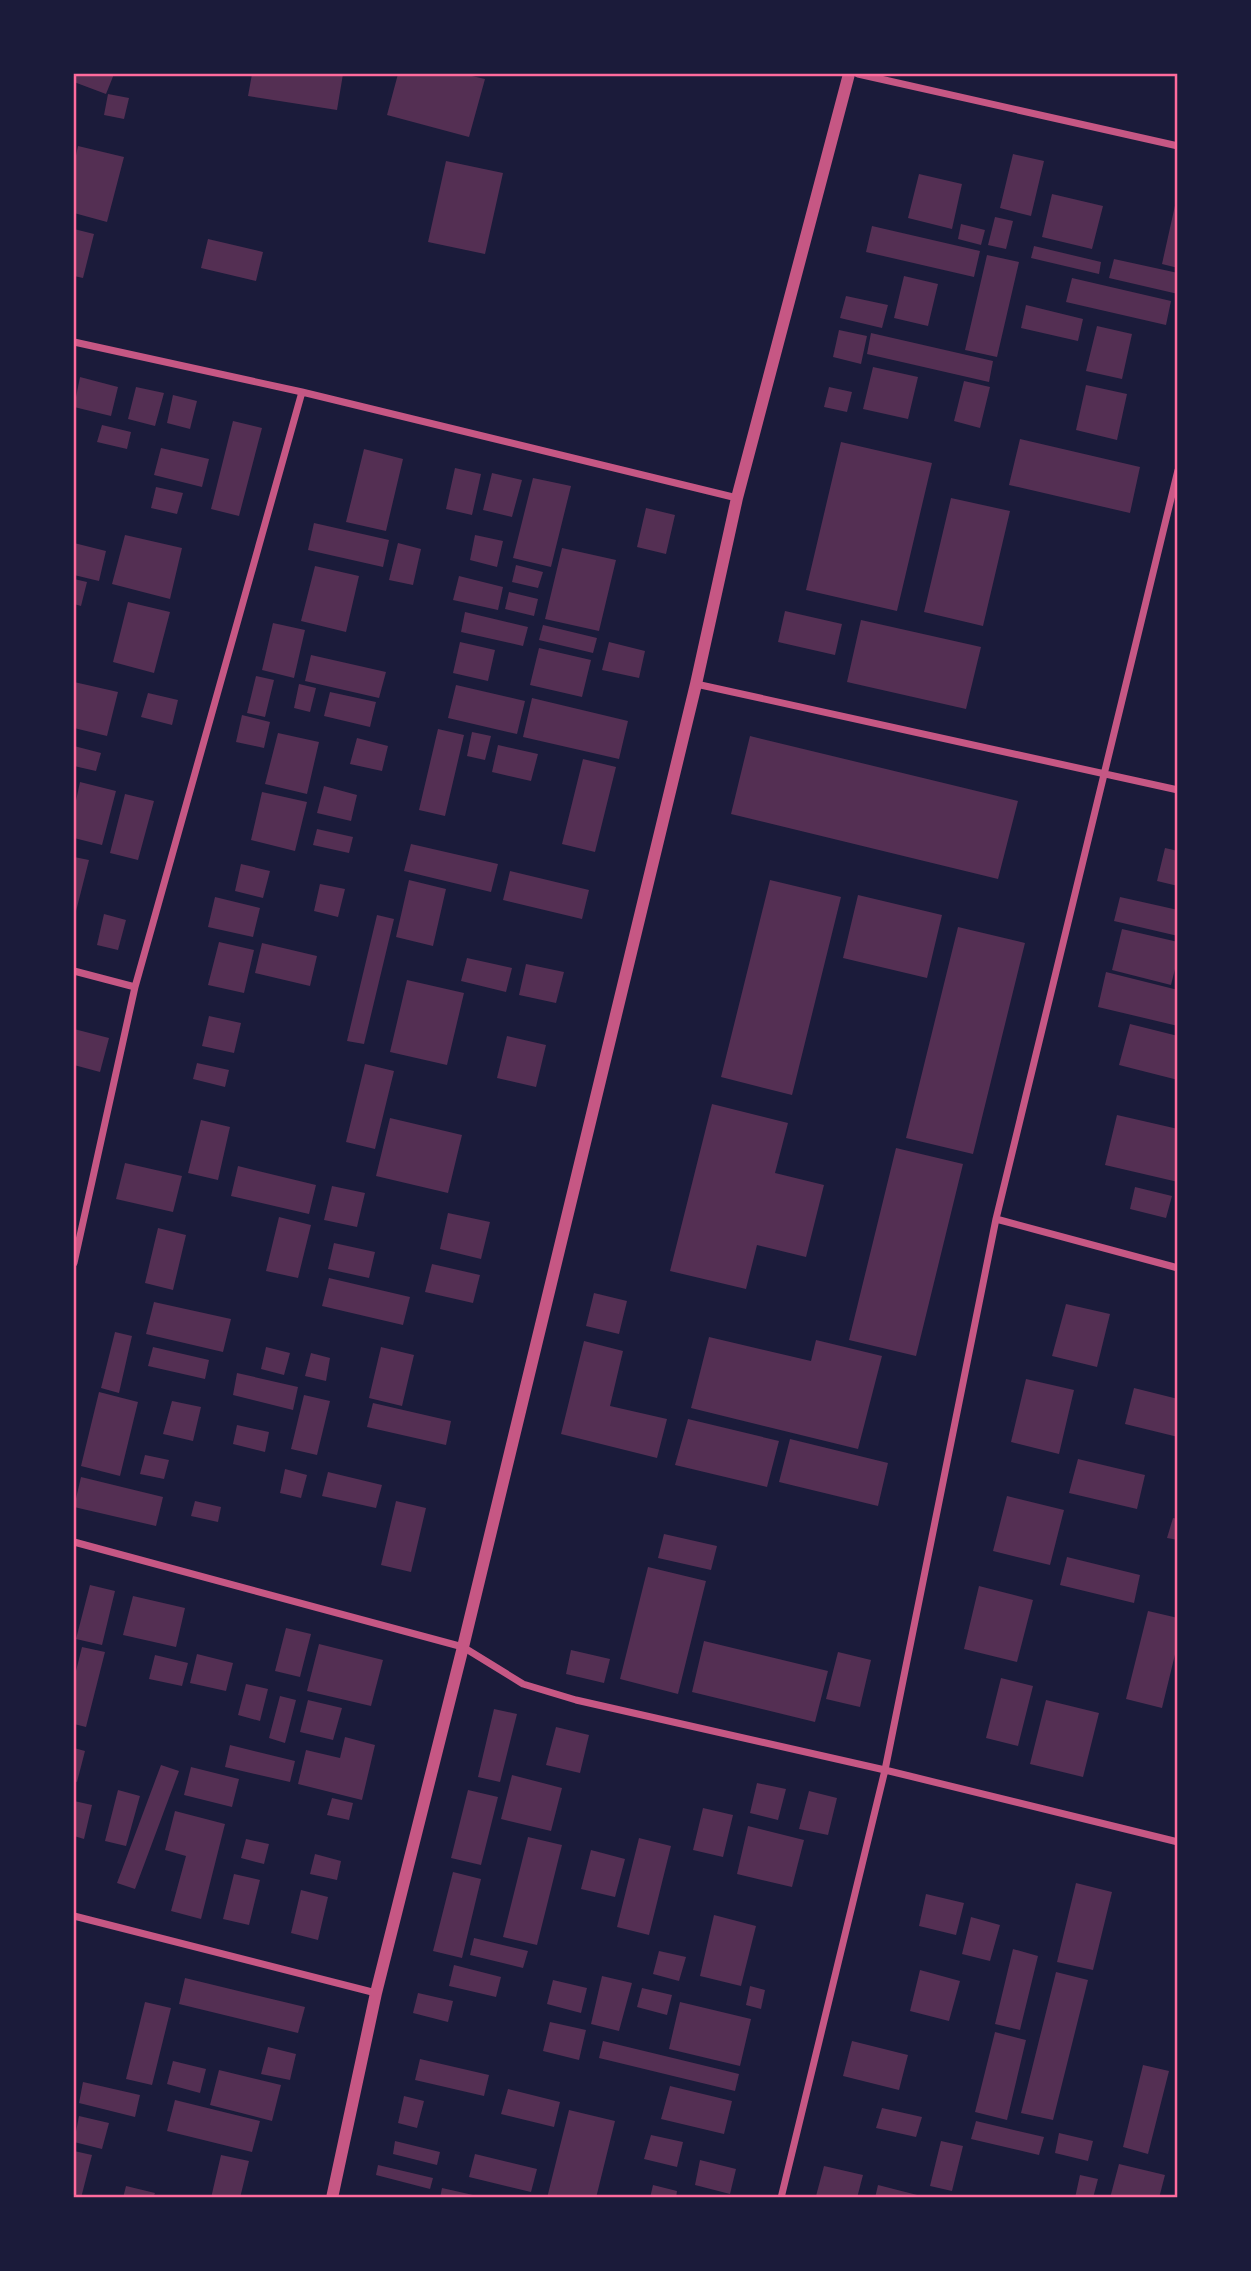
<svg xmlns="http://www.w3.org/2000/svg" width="1251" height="2271" font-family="Ubuntu,sans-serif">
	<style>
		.building { fill: #542f53 }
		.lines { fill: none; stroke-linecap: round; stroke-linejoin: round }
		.minor { stroke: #c65784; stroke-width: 7 }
		.tertiary { stroke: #c65784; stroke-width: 12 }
		.neatline { fill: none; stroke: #ff6b9d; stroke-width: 2.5 }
	</style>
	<rect width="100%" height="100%" fill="#1b1b3a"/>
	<path class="building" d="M74,74H114L106,94L74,82Z
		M252,74H343L337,110L248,96Z
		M398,74H463L485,79L469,137L387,115Z
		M108,94L129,98L124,119L104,115Z
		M78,146L124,157L107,222L74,213V165Z
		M1013,154L1044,161L1031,216L1000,208Z
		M446,161L503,173L485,254L428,242Z
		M919,174L962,184L952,229L908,218Z
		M1052,194L1103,206L1092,249L1042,237Z
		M1176,201H1178V268L1162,264Z
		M995,217L1013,221L1006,249L988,245Z
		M961,224L985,230L981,245L958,239Z
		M872,226L980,251L974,277L866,252Z
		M74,229L94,234L83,278L74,276Z
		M208,239L263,252L256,281L201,268Z
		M1034,246L1101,262L1099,274L1031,258Z
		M987,255L1019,262L997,357L965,350Z
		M1114,259L1178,273V294L1109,278Z
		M904,276L938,284L928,326L894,318Z
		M1072,278L1171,301L1166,325L1066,302Z
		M846,296L888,305L882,328L840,318Z
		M1026,305L1083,319L1078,341L1021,328Z
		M1097,326L1132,334L1122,379L1086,371Z
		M839,330L867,336L861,364L833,357Z
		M871,333L993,361L989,382L867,354Z
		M873,367L918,377L908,419L863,409Z
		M80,377L118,387L111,416L74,407Z
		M964,381L990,387L980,428L954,421Z
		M1086,385L1127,394L1117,440L1076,430Z
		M136,387L164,393L155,426L128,419Z
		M829,387L852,392L847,412L824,407Z
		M173,395L197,401L190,429L167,423Z
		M233,421L262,428L239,516L211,509Z
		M102,425L131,432L127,449L97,442Z
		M1020,439L1140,467L1130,513L1009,485Z
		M841,442L932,463L897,611L806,590Z
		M161,448L209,459L202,487L154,475Z
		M364,449L403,459L386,531L346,522Z
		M455,468L481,474L472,515L446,509Z
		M492,473L522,480L512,517L483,510Z
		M533,478L571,486L551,567L513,558Z
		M156,487L183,493L177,514L151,508Z
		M951,498L1010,511L983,626L924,612Z
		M646,508L675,515L666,554L637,547Z
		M314,523L389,540L383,567L308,550Z
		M125,535L182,548L170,599L112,584Z
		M475,535L503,541L497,567L470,560Z
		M74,543L106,551L99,581L74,575Z
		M398,543L421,549L413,585L389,580Z
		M562,548L616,560L599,631L545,619Z
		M516,565L543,572L538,588L512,582Z
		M315,566L359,576L346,632L301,621Z
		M459,576L503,587L498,610L453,600Z
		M74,579L87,582L81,606L74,604Z
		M509,592L538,599L534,616L505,609Z
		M128,602L170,612L154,673L113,662Z
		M785,611L842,624L835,655L778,642Z
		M465,612L528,627L523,646L461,632Z
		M861,620L981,647L966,709L847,682Z
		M273,623L305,630L294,678L262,670Z
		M543,625L597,638L593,653L539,640Z
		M460,642L495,650L488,681L453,673Z
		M609,642L645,651L639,678L602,670Z
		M539,648L591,660L582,697L530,685Z
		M311,655L386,672L379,698L305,681Z
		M256,676L274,680L265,717L247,713Z
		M74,682L118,692L107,736L74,728Z
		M299,684L316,688L310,712L294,708Z
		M456,685L525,701L517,734L448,718Z
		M330,692L376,702L370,727L324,716Z
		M148,693L178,700L172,725L141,717Z
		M532,698L628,721L619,759L523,737Z
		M242,715L270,722L264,748L236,742Z
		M438,729L464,735L445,816L419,810Z
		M472,732L491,736L485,760L467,756Z
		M278,733L319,742L307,794L265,784Z
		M750,736L1018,801L998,879L731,814Z
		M357,738L388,746L382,771L350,764Z
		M498,745L538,754L531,781L492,772Z
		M74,746L101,753L96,771L74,766Z
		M583,759L616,767L595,852L562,844Z
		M80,782L116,791L102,845L74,838V810Z
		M324,786L357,795L351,821L317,813Z
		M262,792L307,802L295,851L251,840Z
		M125,794L154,801L138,860L110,853Z
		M317,829L353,837L349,853L313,845Z
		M411,844L498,864L491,892L404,871Z
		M1165,848L1178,851V886L1157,881Z
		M74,857L89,860L74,919Z
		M241,864L270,871L263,898L235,891Z
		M510,871L589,890L582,919L503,900Z
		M409,880L446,889L433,946L396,937Z
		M770,880L841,897L792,1095L721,1077Z
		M320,884L345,889L338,917L314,911Z
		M858,895L942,915L927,978L843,958Z
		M215,897L260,908L253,937L208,927Z
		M1120,897L1178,910V936L1114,921Z
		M104,914L126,920L118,950L97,945Z
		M377,915L394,919L364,1044L347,1041Z
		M958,927L1025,943L973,1154L906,1138Z
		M1122,929L1178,942V957L1171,985L1112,970Z
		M219,942L254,950L244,993L208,985Z
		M262,943L317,956L310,986L255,973Z
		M467,958L512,968L506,992L461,981Z
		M526,964L564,972L556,1003L519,995Z
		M1106,972L1178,990V1026L1098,1007Z
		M407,980L464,993L447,1065L390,1052Z
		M209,1016L241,1023L234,1053L202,1046Z
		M1130,1024L1178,1036V1080L1119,1065Z
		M74,1029L109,1038L100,1072L74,1065Z
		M507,1036L546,1045L536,1087L497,1078Z
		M197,1063L229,1070L225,1087L193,1079Z
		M365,1064L394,1071L375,1149L346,1142Z
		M712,1104L788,1123L775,1173L824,1185L806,1257L757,1245L746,1289L670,1271Z
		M1117,1115L1178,1129V1182L1105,1165Z
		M390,1118L462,1135L448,1193L376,1176Z
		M201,1120L230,1127L218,1180L188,1173Z
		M896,1148L963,1164L916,1356L849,1340Z
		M125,1163L182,1176L173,1212L116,1199Z
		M238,1166L316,1185L309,1214L231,1196Z
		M332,1186L365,1193L357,1227L324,1220Z
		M1135,1187L1172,1196L1166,1218L1130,1209Z
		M448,1213L490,1222L481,1259L440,1249Z
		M279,1217L311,1225L298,1278L266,1271Z
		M158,1228L186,1235L173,1290L145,1283Z
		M334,1243L375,1252L369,1278L328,1269Z
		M432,1264L480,1275L473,1303L425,1292Z
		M329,1278L410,1297L403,1325L322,1306Z
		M594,1293L627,1301L619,1334L586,1326Z
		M154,1302L231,1319L223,1352L146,1334Z
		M1066,1304L1110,1314L1097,1367L1052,1356Z
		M115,1332L132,1336L119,1393L101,1388Z
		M709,1337L811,1361L816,1340L882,1356L858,1449L691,1408Z
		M584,1341L623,1351L610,1406L667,1419L657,1458L561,1434Z
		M153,1347L209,1360L205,1379L148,1366Z
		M266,1347L290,1353L284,1375L261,1369Z
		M381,1347L414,1355L402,1406L369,1398Z
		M311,1353L330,1358L326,1381L305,1376Z
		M237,1373L298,1387L293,1410L233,1395Z
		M1026,1379L1074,1390L1059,1454L1011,1442Z
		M1134,1388L1178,1399V1437L1125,1424Z
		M99,1392L138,1402L120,1476L81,1466Z
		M304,1395L330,1401L317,1455L291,1449Z
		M172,1401L201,1407L193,1441L163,1434Z
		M373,1403L451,1421L446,1445L367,1427Z
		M688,1419L779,1441L767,1487L675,1465Z
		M237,1425L269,1432L265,1452L233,1444Z
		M790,1439L888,1463L878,1506L779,1482Z
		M145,1455L169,1460L164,1479L140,1474Z
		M1078,1459L1145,1475L1137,1509L1069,1493Z
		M285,1469L307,1475L301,1498L280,1493Z
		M328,1472L382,1485L376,1508L322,1496Z
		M81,1477L163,1497L156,1526L74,1507Z
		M1007,1496L1064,1510L1050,1565L993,1551Z
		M195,1501L221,1507L218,1522L191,1516Z
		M396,1501L426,1508L411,1572L381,1565Z
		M1173,1518L1178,1519V1540L1167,1538Z
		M664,1534L717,1546L711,1570L658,1558Z
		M1067,1557L1140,1575L1134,1603L1060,1585Z
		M648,1567L706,1581L678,1694L620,1679Z
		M90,1585L115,1591L102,1645L76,1639Z
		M979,1586L1033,1600L1017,1662L964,1649Z
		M133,1596L185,1608L176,1647L123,1635Z
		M1148,1611L1178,1618V1642L1162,1708L1126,1699Z
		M286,1628L311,1634L300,1677L275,1671Z
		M704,1641L828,1671L815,1722L692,1692Z
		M319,1644L383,1660L371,1706L307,1691Z
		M82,1647L105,1652L86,1727L74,1724V1679Z
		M571,1650L610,1659L604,1683L566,1674Z
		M838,1652L871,1660L860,1707L826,1699Z
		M197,1654L233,1663L226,1691L190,1683Z
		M155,1655L188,1663L182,1686L149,1679Z
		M1001,1678L1033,1686L1018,1746L986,1738Z
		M246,1684L268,1689L260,1721L238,1715Z
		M280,1696L296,1700L285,1743L269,1738Z
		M308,1700L342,1708L333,1740L300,1732Z
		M1046,1700L1099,1713L1083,1777L1030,1764Z
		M494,1709L517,1714L500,1782L478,1777Z
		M556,1727L589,1735L580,1773L546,1765Z
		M345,1737L375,1745L362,1800L298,1784L306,1750L340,1758Z
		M230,1745L295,1761L290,1782L225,1767Z
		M74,1748L85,1751L77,1782L74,1781Z
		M161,1765L179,1771L135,1889L117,1883Z
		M191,1767L239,1779L232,1807L184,1795Z
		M512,1775L562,1788L551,1831L501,1819Z
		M757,1783L786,1789L778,1820L750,1813Z
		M118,1790L140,1796L126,1846L105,1841Z
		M468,1790L498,1797L481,1865L451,1858Z
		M809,1791L837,1798L828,1835L799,1829Z
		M332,1798L353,1803L349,1820L327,1815Z
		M74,1801L92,1805L84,1839L74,1836Z
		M703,1808L733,1815L723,1857L693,1850Z
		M175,1811L225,1824L201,1919L171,1911L186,1856L165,1850Z
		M748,1826L804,1840L792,1887L737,1874Z
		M528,1837L562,1845L537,1945L503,1937Z
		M639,1838L671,1846L649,1935L617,1927Z
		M246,1839L269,1844L264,1864L241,1858Z
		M591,1850L625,1859L615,1897L581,1889Z
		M315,1854L341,1861L337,1880L310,1874Z
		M453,1872L481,1879L462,1958L433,1951Z
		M234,1874L260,1880L249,1925L223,1919Z
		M1076,1883L1112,1892L1093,1970L1057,1962Z
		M301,1890L328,1897L318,1940L291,1933Z
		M926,1894L964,1903L956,1935L919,1926Z
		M714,1915L756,1926L741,1986L700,1976Z
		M971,1917L1000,1925L990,1961L962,1954Z
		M474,1938L528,1951L523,1968L470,1955Z
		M1013,1949L1038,1956L1020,2030L995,2024Z
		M659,1951L686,1957L679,1981L653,1974Z
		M454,1965L501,1977L496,1997L449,1986Z
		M920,1970L960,1981L949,2021L910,2011Z
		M1056,1972L1088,1980L1053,2120L1021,2113Z
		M602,1976L632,1983L619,2031L591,2024Z
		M185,1978L305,2007L298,2033L179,2004Z
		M553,1980L587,1988L581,2013L547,2004Z
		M750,1986L765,1990L761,2009L746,2005Z
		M642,1988L672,1995L667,2015L637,2007Z
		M418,1993L453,2001L448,2022L413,2013Z
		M145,2002L171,2008L152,2085L126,2079Z
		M680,2002L751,2019L740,2066L669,2049Z
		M550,2022L586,2030L579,2060L543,2051Z
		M995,2032L1026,2040L1007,2120L975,2112Z
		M603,2041L739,2074L735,2091L599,2058Z
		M852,2041L908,2055L899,2090L843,2076Z
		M268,2047L296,2054L290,2080L261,2074Z
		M420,2059L489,2075L484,2096L415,2080Z
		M173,2061L206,2069L200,2093L167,2084Z
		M1143,2065L1169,2071L1148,2154L1123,2147Z
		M219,2070L281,2085L272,2121L210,2105Z
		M83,2082L140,2095L135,2117L79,2103Z
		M670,2086L732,2101L724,2134L661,2119Z
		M508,2089L560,2102L554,2127L501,2114Z
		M404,2096L424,2101L417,2128L398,2123Z
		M175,2100L260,2121L252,2152L167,2131Z
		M882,2108L922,2117L916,2137L876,2128Z
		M569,2110L615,2121L596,2198H547Z
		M79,2116L109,2123L102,2149L74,2142Z
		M976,2121L1044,2137L1039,2155L971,2139Z
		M1059,2133L1093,2141L1088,2161L1055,2153Z
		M651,2135L683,2142L677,2167L644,2159Z
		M395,2141L440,2152L437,2165L393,2154Z
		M941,2141L963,2146L952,2191L930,2186Z
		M74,2151L92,2155L81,2198H74Z
		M475,2154L537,2169L531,2192L469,2177Z
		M221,2155L249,2161L240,2198H211Z
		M700,2160L736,2169L730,2194L695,2185Z
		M1119,2164L1165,2175L1159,2198H1110Z
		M378,2165L433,2178L430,2189L376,2175Z
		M824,2166L863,2175L857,2198L816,2196Z
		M1080,2175L1098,2179L1093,2198H1075Z
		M653,2185L677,2191L676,2198H650Z
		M878,2185L925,2197V2198H875Z
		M126,2186L155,2193L153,2198H123Z
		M442,2188L473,2195L472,2198H440Z"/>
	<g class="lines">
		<path class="minor" d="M858,74L1178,146
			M74,342L302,392L737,498
			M696,684L1178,790
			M74,971L135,987
			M996,1219L1178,1268
			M74,1263L135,987L302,392
			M74,1542L463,1647L523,1684L576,1700L885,1770L1178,1842
			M74,1916L376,1993
			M781,2198L885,1770L996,1219L1178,470"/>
		<path class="tertiary" d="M332,2198L376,1993L463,1647L696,684L737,498L849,74"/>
	</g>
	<rect width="1251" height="2271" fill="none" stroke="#1b1b3a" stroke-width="150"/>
	<rect x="75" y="75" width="1101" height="2121" class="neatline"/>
</svg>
